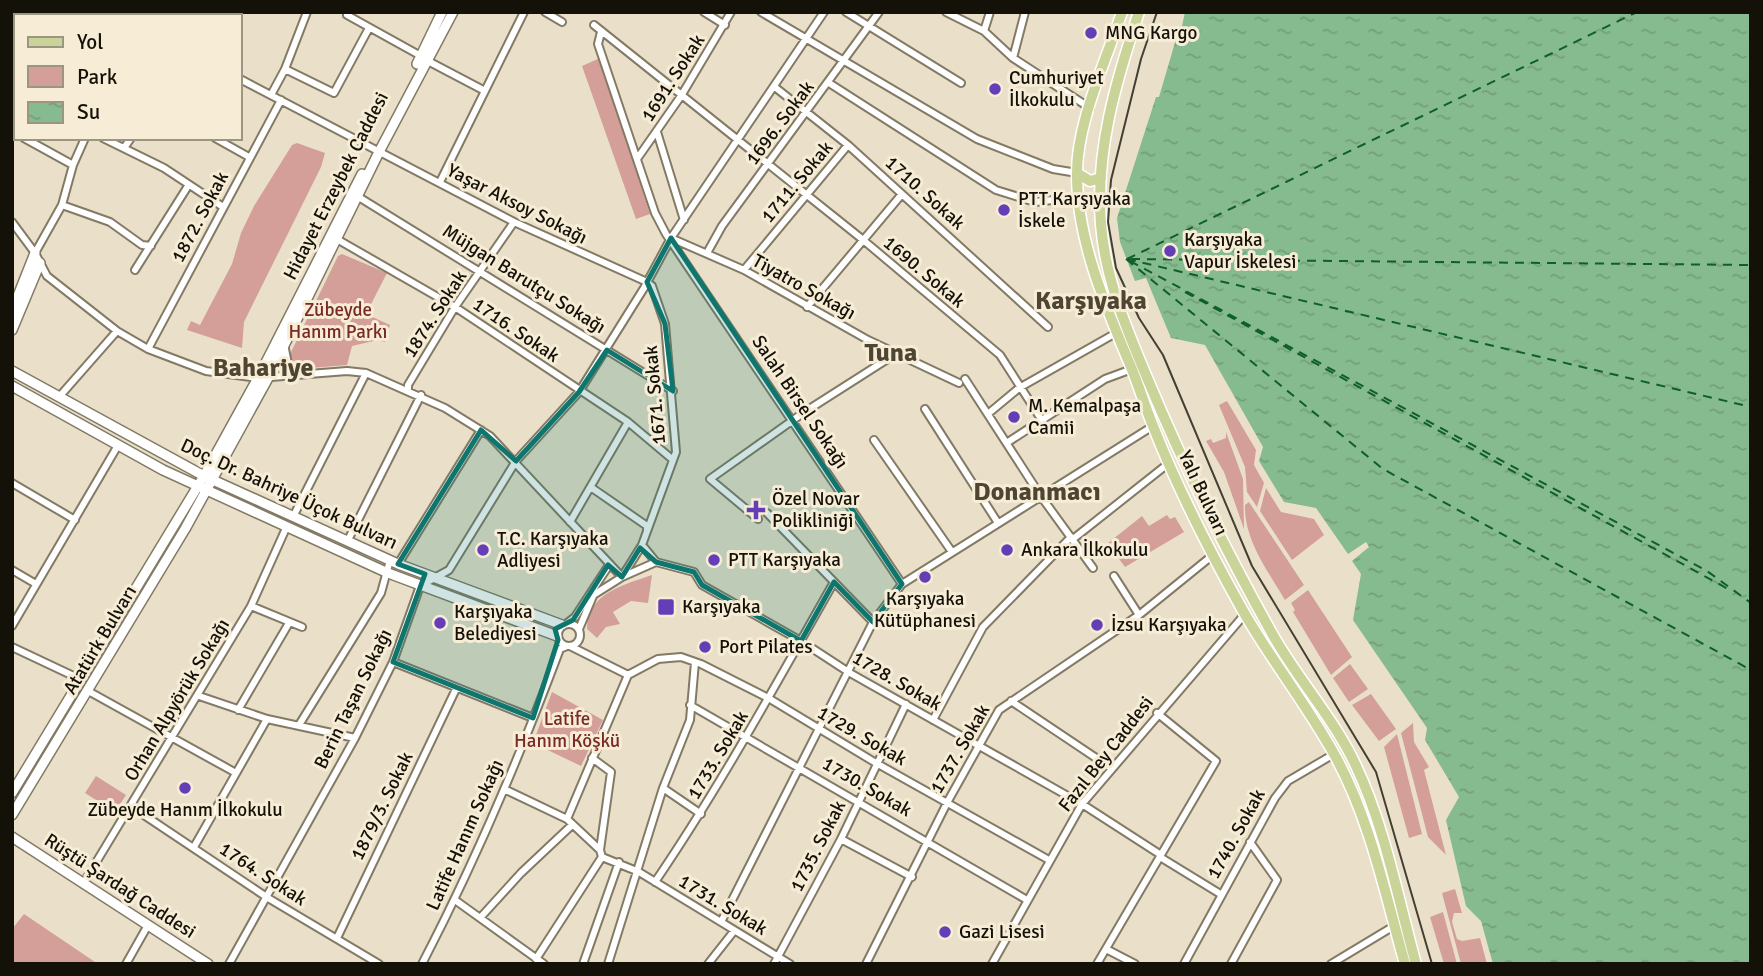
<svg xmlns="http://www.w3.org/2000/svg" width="1763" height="976" font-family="Signika,sans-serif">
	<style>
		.green { fill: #d49e99 }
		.water { fill: url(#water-ripples) }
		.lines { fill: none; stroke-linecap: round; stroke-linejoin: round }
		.ferry { stroke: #0f5f29; stroke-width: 2; stroke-dasharray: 9 7; stroke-linecap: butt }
		.street-casing { stroke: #837a65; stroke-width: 10 }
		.secondary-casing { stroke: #837a65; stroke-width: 12 }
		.primary-casing { stroke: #fff; stroke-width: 13 }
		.street { stroke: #fff; stroke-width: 6 }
		.secondary { stroke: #fff; stroke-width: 9 }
		.primary { stroke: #cad498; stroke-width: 10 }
		.tram { stroke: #433f33; stroke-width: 2 }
		.marked { fill: #0f766e; fill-opacity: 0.2; stroke: #0f766e; stroke-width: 5; stroke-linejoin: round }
		.poi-dot { fill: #643eb6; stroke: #f7edd6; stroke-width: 2.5 }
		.labels { text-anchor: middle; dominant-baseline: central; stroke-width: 6; stroke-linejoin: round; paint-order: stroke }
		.poi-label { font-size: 19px; fill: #141109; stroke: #f7edd6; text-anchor: start }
		.street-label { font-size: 19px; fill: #141109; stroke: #f7edd6 }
		.park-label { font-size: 19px; fill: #792926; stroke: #f7edd6 }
		.district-label { font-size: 26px; font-weight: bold; fill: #4e4532; stroke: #f7edd6 }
	</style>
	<defs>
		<pattern id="water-ripples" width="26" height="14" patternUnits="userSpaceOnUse" patternTransform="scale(1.75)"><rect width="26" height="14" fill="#86ba8f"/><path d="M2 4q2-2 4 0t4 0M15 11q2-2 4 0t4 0" fill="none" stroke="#739f7a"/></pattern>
	</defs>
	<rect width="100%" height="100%" fill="#eae0c9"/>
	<path class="green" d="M600,58L650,214L636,219L582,66Z
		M297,143L325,153L321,167L244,322L242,348L187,330L191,321L200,325L232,264L241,233L254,206L292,145Z
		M342,254L387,273L366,314L390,325L385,342L378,340L352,346L347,365L299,369L290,363L291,352L338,256Z
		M1227,401L1256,450L1254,465L1264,483L1257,507L1247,492L1245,467L1219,405Z
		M1226,432L1243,479L1244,529L1224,472L1206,441L1211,439L1213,443L1226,438Z
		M1266,488L1281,512L1314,519L1324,535L1292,560L1260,511Z
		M1249,502L1304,585L1285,600C1268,571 1244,540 1245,505Z
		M1167,515L1170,519L1175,517L1184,532L1125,567L1114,552L1102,558L1098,551L1142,516L1149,526Z
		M652,575L648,603L631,601L613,612L620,624L606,627L597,638L587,629C587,593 624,585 652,575Z
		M1308,590L1352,657L1331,675L1293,612L1295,610L1291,603Z
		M1350,664L1368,689L1349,702L1333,678Z
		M552,692L603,720L581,766L533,743Z
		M1371,694L1396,729L1379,741L1352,705Z
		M1413,723L1414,742L1429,767L1424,770L1446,855L1428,837L1401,733Z
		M1397,734L1422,834L1409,838L1384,747Z
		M96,776L126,795L115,812L85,793Z
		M1455,889L1462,913H1454L1452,922L1457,939L1462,941L1480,938L1487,964H1461L1442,893Z
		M1443,912L1457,964H1444L1430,917Z
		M24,914L98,964H12V929Z"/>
	<path class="water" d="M1185,12H1751V964H1493L1481,921L1466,906L1446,820L1459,797L1425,740L1427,728L1353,620L1361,574L1352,561L1369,547L1366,542L1348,554L1316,508L1284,502L1259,461L1263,447L1205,345L1171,338L1146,278L1135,281L1120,242L1117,218L1156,97H1159L1176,39L1179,40Z"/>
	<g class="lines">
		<path class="ferry" d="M1126,259L1383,469L1751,670
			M1127,259L1751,407
			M1127,259L1637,12
			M1131,259L1751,265
			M1130,261L1707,571L1751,603
			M1185,292L1730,590"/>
		<g class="street-casing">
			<path id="street" d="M112,12L119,16
				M348,12L347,15L421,56
				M545,12L562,22
				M704,12L725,25
				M761,12L977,139L1053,169L1077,173
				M846,12L961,83
				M946,12L984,31L1013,58L1090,108
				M155,16L157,12
				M594,25L862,239L1000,355L1041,419
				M984,31L990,12
				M601,32L598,44L655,213L666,234L902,584
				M12,50L16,52
				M1013,58L1025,12
				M426,60L485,91
				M285,69L334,93L369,28
				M240,79L514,222L647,282
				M829,83L996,190L1035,202L1078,197
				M776,88L848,145L1048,327
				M271,95L285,69L307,12
				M12,132L16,134
				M657,132L684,220
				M24,138L73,165
				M103,138L164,168L223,207
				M215,138L249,157
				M124,148L131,138
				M637,159L681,96L731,12
				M440,182L524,12
				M357,196L673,391
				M62,205L110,222L142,245L151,246
				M12,222L35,253L47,276L117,331L148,349L206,371L258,378L347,371L366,373L445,408L490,436L622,577
				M335,238L455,307L628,422L672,459
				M673,239L744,270L868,340L959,383
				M35,253L62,205L73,165L85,138
				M707,253L722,226L879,12
				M135,270L188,186
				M744,270L848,145
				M807,307L902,194
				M148,349L281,100
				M285,349L289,369L298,374
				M965,379L1040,495L1093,568
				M408,390V385L455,307L514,222
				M59,397L117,331
				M925,409L998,523
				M989,413L1019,388L1116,333
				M874,440L952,552
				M1008,442L1105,379L1132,369
				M12,483L75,520
				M592,488L647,526V531
				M767,513L873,622
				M294,515L366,373
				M758,519L710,479L803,413L897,353
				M570,522L628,422
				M1073,539L1169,463
				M348,540L421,395
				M642,545L656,562L694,572L702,585L801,641L850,673L1082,804L1161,855
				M398,564L481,430
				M12,570L36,584
				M1114,576L1139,615
				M622,577L642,545L676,452L665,324L652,286L647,282
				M595,594L622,577L656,562
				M251,606L302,627
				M558 635a11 11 0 1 1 22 0a11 11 0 1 1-22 0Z
				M566,624L575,617L609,565
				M12,626L117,447
				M579,629L593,596
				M570,646L628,675
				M12,647L82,680
				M393,662L533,718
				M695,662L690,720L663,788L701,814
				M90,692L236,773
				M199,696L267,719L355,738
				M1011,701L1111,768
				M690,705L1027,900
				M238,710L289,623
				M933,720L983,627L1071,537
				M299,725L381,593L390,560
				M592,758L611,772L600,850
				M504,789L567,819L600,850L602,857L639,872L790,964
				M132,807L268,898L379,964
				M567,819L628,675L658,659L681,657L701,664L770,699L876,763L1049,860
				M841,839L912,877
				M194,847L267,719
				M1160,857L1222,895
				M655,882C721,785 776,684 834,582
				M83,884L251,606L287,526
				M455,900L544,964
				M480,918L521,873L572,825
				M721,922L873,622L902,584L1153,426
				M337,938L456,689
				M1106,949L1135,964
				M536,959L602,857
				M126,964L148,925
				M229,964L355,738L393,662L420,586L449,570L516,461L579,392L644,288L671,238L824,12
				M422,964C475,862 520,756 560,649L567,646
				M583,964L619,862
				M608,964L663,788
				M708,964L734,931
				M774,964L841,839L906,704
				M866,964L948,801L999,710L1139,615L1213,555
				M992,964L1082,804L1245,614
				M1097,964L1216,761L1157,713
				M1184,964L1275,798L1288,781L1334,754
				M1231,964L1277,880L1250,842
				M1331,964L1394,926"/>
		</g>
		<g class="secondary-casing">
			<path id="secondary" d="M417,64L442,12
				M12,311L35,253
				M12,330L40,263
				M12,371L204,476L398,564L562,625
				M12,386L163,470L388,573L557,636
				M12,793L204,476L258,378L362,174
				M12,815L185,529L268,378L379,152L453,12
				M12,837L208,964"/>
		</g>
		<g class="primary-casing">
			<path id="primary" d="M1122,12C1106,61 1076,124 1077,175C1077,241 1106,307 1131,367C1139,386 1145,407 1153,426C1178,490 1210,552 1243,611C1271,660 1307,705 1334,754C1370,818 1385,894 1405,964
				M1139,12C1116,81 1095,151 1101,224C1105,279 1127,330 1148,380C1185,469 1227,553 1274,637C1299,681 1335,720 1356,766C1385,827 1398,899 1416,964
				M1077,173L1090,181L1101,178"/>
		</g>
		<use href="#street" class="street"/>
		<use href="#secondary" class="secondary"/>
		<use href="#primary" class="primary"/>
		<path class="tram" d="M1157,12L1141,59L1111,180L1108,222L1116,268L1139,318L1163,355L1252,566L1376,772L1432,964"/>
	</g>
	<path class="marked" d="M671,238L902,584L873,622L834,582L801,641L702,585L694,572L656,562L640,548L622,577L608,565L573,620L555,629L558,640L533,718L393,662L425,574L398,564L481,430L516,461L579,392L607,350L673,391L665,324L647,282Z"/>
	<g class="poi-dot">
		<circle cx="1091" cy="33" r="7"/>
		<circle cx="995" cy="89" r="7"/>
		<circle cx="1004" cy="210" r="7"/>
		<circle cx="1170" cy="251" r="7"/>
		<circle cx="1014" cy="417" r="7"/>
		<path d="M752.5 499.5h7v7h7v7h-7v7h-7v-7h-7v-7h7z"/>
		<circle cx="483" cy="550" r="7"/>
		<circle cx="1007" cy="550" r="7"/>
		<circle cx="714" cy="560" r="7"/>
		<circle cx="925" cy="577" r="7"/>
		<rect x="657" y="598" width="18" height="18" rx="3.5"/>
		<circle cx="440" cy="623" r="7"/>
		<circle cx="1097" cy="625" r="7"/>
		<circle cx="705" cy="647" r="7"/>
		<circle cx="185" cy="788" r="7"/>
		<circle cx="945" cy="932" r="7"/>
	</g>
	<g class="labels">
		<g class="poi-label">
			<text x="1105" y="33">MNG Kargo</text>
			<text x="1009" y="78">Cumhuriyet<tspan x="1009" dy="22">İlkokulu</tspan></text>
			<text x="1018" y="199">PTT Karşıyaka<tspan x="1018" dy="22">İskele</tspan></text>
			<text x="1184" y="240">Karşıyaka<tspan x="1184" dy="22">Vapur İskelesi</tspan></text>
			<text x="1028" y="406">M. Kemalpaşa<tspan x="1028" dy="22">Camii</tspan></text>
			<text x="772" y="499">Özel Novar<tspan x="772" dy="22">Polikliniği</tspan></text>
			<text x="497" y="539">T.C. Karşıyaka<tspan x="497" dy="22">Adliyesi</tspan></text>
			<text x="1021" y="550">Ankara İlkokulu</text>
			<text x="728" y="560">PTT Karşıyaka</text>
			<text x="925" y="599" text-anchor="middle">Karşıyaka<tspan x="925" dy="22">Kütüphanesi</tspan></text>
			<text x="682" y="607">Karşıyaka</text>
			<text x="454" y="612">Karşıyaka<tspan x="454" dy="22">Belediyesi</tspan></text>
			<text x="1111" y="625">İzsu Karşıyaka</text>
			<text x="719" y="647">Port Pilates</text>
			<text x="185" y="810" text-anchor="middle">Zübeyde Hanım İlkokulu</text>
			<text x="959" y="932">Gazi Lisesi</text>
		</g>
		<g class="street-label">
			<text transform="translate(673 78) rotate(-57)">1691. Sokak</text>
			<text transform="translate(780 123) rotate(-53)">1696. Sokak</text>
			<text transform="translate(797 182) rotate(-50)">1711. Sokak</text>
			<text transform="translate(336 186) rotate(-63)">Hidayet Erzeybek Caddesi</text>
			<text transform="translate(925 193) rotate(42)">1710. Sokak</text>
			<text transform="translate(517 204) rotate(27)">Yaşar Aksoy Sokağı</text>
			<text transform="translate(200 217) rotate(-62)">1872. Sokak</text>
			<text transform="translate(924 272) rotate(40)">1690. Sokak</text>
			<text transform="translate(524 279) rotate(32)">Müjgan Barutçu Sokağı</text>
			<text transform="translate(804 287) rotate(29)">Tiyatro Sokağı</text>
			<text transform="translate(435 314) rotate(-57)">1874. Sokak</text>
			<text transform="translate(516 330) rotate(34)">1716. Sokak</text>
			<text transform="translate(655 395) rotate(-95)">1671. Sokak</text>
			<text transform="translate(800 402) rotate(56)">Salah Birsel Sokağı</text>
			<text transform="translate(1203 493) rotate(65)">Yalı Bulvarı</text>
			<text transform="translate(289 494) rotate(25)">Doç. Dr. Bahriye Üçok Bulvarı</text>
			<text transform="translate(100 640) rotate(-59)">Atatürk Bulvarı</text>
			<text transform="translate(897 681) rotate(30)">1728. Sokak</text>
			<text transform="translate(353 699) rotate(-64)">Berin Taşan Sokağı</text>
			<text transform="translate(177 700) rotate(-59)">Orhan Alpyörük Sokağı</text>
			<text transform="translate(862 736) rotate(30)">1729. Sokak</text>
			<text transform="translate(960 749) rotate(-60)">1737. Sokak</text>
			<text transform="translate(1106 754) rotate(-52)">Fazıl Bey Caddesi</text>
			<text transform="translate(718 755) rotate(-59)">1733. Sokak</text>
			<text transform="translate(867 787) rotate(30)">1730. Sokak</text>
			<text transform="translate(382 806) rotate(-64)">1879/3. Sokak</text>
			<text transform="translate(1236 834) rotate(-61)">1740. Sokak</text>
			<text transform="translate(465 835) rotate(-66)">Latife Hanım Sokağı</text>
			<text transform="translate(818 846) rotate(-63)">1735. Sokak</text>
			<text transform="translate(263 874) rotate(33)">1764. Sokak</text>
			<text transform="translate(120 886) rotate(33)">Rüştü Şardağ Caddesi</text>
			<text transform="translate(723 905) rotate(31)">1731. Sokak</text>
		</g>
		<g class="park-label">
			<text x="338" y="310">Zübeyde<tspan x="338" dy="22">Hanım Parkı</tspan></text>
			<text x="567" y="719">Latife<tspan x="567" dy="22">Hanım Köşkü</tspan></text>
		</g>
		<g class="district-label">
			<text x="1091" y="301">Karşıyaka</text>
			<text x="891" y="353">Tuna</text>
			<text x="263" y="368">Bahariye</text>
			<text x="1037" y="492">Donanmacı</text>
		</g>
	</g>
	<rect width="1763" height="976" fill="none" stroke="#141109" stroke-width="28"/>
	<rect x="14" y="14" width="228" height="126" fill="#f7edd6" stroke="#9c9584" stroke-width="2"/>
	<rect x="28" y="37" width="35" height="10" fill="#cad498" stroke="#9c9584" stroke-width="2"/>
	<text x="77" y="49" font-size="21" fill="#141109">Yol</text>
	<rect x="28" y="66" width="35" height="21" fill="#d49e99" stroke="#9c9584" stroke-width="2"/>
	<text x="77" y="84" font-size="21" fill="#141109">Park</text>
	<rect x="28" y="102" width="35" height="21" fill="url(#water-ripples)" stroke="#9c9584" stroke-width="2"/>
	<text x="77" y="119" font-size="21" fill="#141109">Su</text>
</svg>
